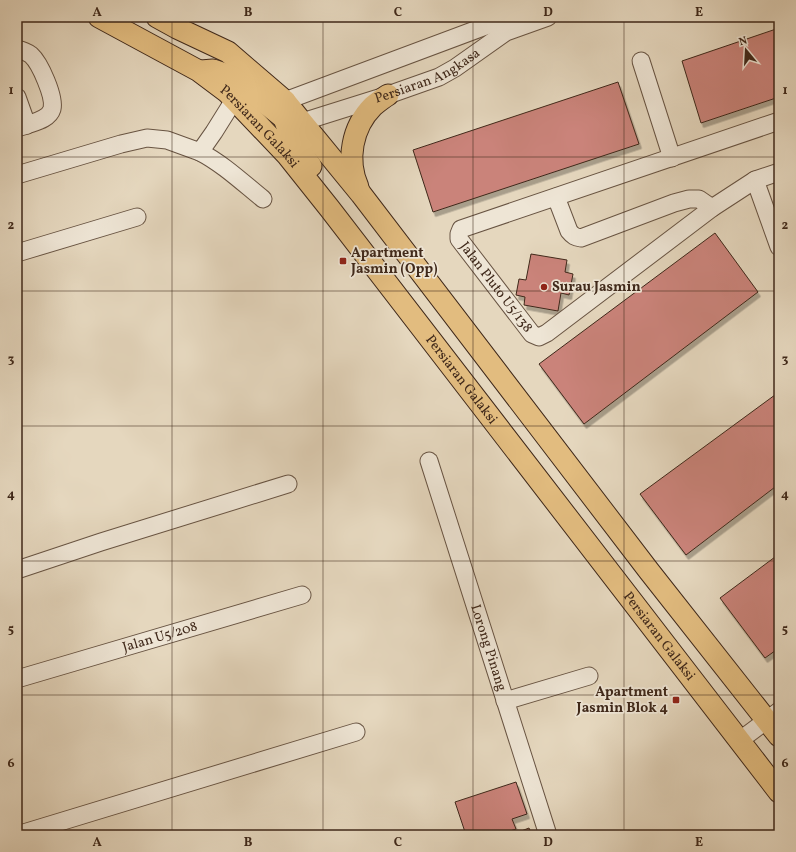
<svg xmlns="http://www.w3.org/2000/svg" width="796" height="852" font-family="Vollkorn,serif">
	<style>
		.building { fill: #ca837a; stroke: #3f281a; filter: url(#shadow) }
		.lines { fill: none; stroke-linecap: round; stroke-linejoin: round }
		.minor-casing { stroke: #685443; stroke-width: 19 }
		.major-casing { stroke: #3f281a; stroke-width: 23 }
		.minor { stroke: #eee5d5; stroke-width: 17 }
		.major { stroke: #e2bc7f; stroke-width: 21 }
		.grid { fill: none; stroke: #3f281a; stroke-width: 1; stroke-opacity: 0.55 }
		.poi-dot { fill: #8f2418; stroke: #eee5d5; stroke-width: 1.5 }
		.labels { text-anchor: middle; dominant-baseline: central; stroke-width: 3.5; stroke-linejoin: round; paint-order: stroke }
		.street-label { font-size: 14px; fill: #3f281a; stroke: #eee5d5 }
		.poi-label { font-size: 14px; font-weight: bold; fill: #3f281a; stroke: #eee5d5; text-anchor: start }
		.neatline { fill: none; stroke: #3f281a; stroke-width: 1.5 }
		.grid-label { font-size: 13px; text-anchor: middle; font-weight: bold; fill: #3f281a }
	</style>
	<defs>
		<filter id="shadow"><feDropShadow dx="2.5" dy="4.5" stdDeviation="0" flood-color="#0004"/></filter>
	</defs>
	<rect width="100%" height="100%" fill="#e5d7be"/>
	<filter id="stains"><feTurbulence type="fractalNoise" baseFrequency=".005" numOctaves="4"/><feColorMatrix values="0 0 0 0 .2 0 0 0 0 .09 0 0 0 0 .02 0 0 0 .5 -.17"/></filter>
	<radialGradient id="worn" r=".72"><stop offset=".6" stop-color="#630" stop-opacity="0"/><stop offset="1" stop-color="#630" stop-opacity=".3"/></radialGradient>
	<path class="building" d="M779,28V97L701,123L682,61Z
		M618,82L639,144L433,212L413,150Z
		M715,233L758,292L584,424L539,364Z
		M531,254L567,260L565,272L573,274L569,295L561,293L558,311L524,305L525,297L516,295L519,279L526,280Z
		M779,392V484L686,555L640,494Z
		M779,554V648L765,658L720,598Z
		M516,782L527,814L512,819L516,829L498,835H466L455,802Z
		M529,828L532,835H511Z"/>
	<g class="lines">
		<g class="minor-casing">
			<g id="minor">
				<path d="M17,49C22,50 27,52 31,55C40,63 55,97 52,109C49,119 35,122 27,125"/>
				<path d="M641,61L672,158"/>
				<path d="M17,97L27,125L17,128"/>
				<path d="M285,101L510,17"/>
				<path id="s1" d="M779,121L461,229L459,234V239L532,334L539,337L547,333L712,208L755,180L779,172"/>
				<path id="s2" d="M302,122L388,95L439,77L455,68L506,32L548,17"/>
				<path d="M200,152C223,164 242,182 263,199"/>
				<path d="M17,175L121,144L147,138L167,140L200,152L214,132L234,100"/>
				<path d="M755,180L779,247"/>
				<path d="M556,197L569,231C573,236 575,237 581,238L674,203L689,199H699L712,208"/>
				<path d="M17,253L137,217"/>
				<path id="s3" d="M429,461L548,835"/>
				<path d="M17,570L101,542L288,484"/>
				<path id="s4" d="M17,679L302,595"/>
				<path d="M505,701L589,676"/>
				<path d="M739,741L779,711"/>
				<path d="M17,835L356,732"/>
			</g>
		</g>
		<g class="major-casing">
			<g id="major">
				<path id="s5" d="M99,17L199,71L227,92L287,155L330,209L779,792"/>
				<path d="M157,17L177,28L228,52L285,101L302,122L361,194L649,571L779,736"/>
				<path d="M201,71L213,70L233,77L285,119L291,122"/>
				<path d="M285,101C275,117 302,153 311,166"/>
				<path d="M358,187C346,160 352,127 373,106C378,102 383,98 388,95"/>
			</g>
		</g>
		<use href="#minor" class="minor"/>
		<use href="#major" class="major"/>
	</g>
	<path class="grid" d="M172,17V835M323,17V835M473,17V835M624,17V835M17,157H779M17,291H779M17,426H779M17,561H779M17,695H779"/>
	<g class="poi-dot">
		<rect x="339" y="257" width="8" height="8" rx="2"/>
		<circle cx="544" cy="287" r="4"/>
		<rect x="672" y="696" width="8" height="8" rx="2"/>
	</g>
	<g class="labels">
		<g class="street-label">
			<text stroke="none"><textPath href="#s2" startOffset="134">Persiaran Angkasa</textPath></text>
			<text stroke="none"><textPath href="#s5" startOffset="196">Persiaran Galaksi</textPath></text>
			<text stroke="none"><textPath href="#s1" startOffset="407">Jalan Pluto U5/138</textPath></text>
			<text stroke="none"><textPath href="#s5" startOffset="520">Persiaran Galaksi</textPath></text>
			<text stroke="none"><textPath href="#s4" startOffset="149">Jalan U5/208</textPath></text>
			<text stroke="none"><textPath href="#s5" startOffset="844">Persiaran Galaksi</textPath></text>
			<text stroke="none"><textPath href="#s3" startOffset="196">Lorong Pinang</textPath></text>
		</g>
		<g class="poi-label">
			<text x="351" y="253">Apartment<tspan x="351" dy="16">Jasmin (Opp)</tspan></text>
			<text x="552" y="287">Surau Jasmin</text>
			<text x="668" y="692" text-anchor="end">Apartment<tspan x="668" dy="16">Jasmin Blok 4</tspan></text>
		</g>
	</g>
	<rect width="796" height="852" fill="none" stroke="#e5d7be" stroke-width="44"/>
	<g transform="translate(746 50) rotate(342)" stroke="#eee5d5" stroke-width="3" paint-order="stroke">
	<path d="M0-3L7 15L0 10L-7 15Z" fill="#3f281a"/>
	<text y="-6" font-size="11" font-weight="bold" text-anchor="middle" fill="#3f281a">N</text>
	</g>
	<rect x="22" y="22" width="752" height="808" class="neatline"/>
	<g class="grid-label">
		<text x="97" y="16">A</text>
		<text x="248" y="16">B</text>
		<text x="398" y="16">C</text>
		<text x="548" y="16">D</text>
		<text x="699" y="16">E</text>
		<text x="11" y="94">1</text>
		<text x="785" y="94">1</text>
		<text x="11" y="229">2</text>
		<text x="785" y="229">2</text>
		<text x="11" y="363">3</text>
		<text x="785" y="363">3</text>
		<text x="11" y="498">4</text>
		<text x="785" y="498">4</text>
		<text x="11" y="633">5</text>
		<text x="785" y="633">5</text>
		<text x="11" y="767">6</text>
		<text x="785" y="767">6</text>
		<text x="97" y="846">A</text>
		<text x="248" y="846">B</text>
		<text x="398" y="846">C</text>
		<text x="548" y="846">D</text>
		<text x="699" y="846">E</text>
	</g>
	<rect width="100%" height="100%" filter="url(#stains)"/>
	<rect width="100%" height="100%" fill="url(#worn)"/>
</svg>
